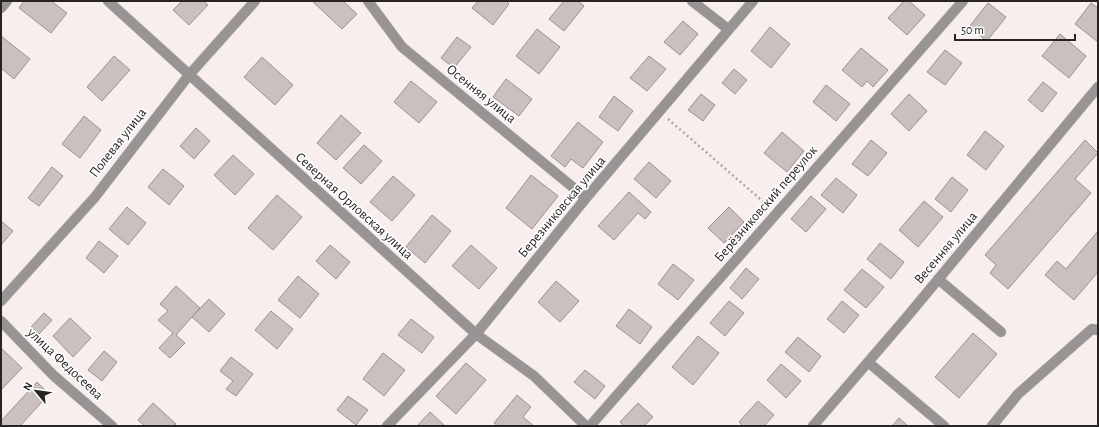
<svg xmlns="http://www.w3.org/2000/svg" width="1099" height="427" font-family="'Alegreya Sans',sans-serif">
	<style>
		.building { fill: #cac0bf; stroke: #9b9291 }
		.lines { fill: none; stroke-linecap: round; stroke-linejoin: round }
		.minor-casing { stroke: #d3cac9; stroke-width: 11 }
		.path { stroke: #aea6a5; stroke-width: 2.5; stroke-dasharray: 2 3; stroke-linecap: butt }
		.minor { stroke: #989494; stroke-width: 10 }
		.labels { text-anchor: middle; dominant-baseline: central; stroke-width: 3.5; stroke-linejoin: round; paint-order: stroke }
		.street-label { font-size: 14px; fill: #282424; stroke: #fefefe }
	</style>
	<rect width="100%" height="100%" fill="#f8eeed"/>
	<path class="building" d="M24,1H51L67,13L51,33L19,8Z
		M182,1H203L208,5L189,25L173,10Z
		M312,1H343L357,14L342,29Z
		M478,1H506L509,4L493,25L472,8Z
		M564,1H578L584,6L564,31L549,19Z
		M904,1H909L925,15L907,35L888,18Z
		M988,3L1006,17L987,41L969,27Z
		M1091,3L1098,8V42L1075,24Z
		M683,21L698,34L680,55L664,42Z
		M770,27L790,44L771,68L751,51Z
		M537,29L560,47L539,74L516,56Z
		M1060,34L1086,56L1069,78L1042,56Z
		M1,36L30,59L14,79L1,68Z
		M457,37L471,47L454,68L441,58Z
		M861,48L888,70L873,87L867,81L862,87L842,70Z
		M945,50L962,63L945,85L927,72Z
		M114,56L130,70L102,101L87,87Z
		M649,56L666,69L647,91L630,78Z
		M262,57L293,85L275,105L244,77Z
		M734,69L747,80L735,94L722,83Z
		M506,79L532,99L519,116L493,97Z
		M411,81L437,102L419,123L394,102Z
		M1043,82L1057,93L1042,112L1028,100Z
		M826,85L850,104L836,121L813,102Z
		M701,94L715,105L703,121L688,110Z
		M909,94L927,111L909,131L891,114Z
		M614,96L633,111L618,131L599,117Z
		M341,115L361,133L336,160L317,143Z
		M84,116L101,130L80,158L62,144Z
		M578,122L603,142L583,168L571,159L565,167L551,156Z
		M196,128L210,141L194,159L180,146Z
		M985,131L1004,146L986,170L967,155Z
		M782,132L804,151L787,172L764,153Z
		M871,140L887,153L868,176L852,164Z
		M1085,140L1098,153L1075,179L1091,193L1008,289L990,273L996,265L985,255Z
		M364,145L382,161L361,184L343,168Z
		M233,155L254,174L235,195L214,175Z
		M649,162L671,181L656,198L634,179Z
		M52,167L63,176L39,206L28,198Z
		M163,169L184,186L169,205L148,187Z
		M531,175L558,196L532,229L506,208Z
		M393,176L415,195L392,221L370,202Z
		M952,177L968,190L951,212L935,199Z
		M836,178L857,195L843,213L821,195Z
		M629,192L651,212L645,219L638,213L614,240L598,226Z
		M277,195L302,217L273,250L248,228Z
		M811,196L826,209L806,232L791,219Z
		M924,201L943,217L918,247L899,230Z
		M127,207L146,223L128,245L109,229Z
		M729,207L744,222L724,243L708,228Z
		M432,215L451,231L425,263L406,247Z
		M1,221L13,231L1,245Z
		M1098,231V272L1074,300L1045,275L1057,261L1066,269Z
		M99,241L118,256L104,273L86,258Z
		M880,243L904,262L891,279L867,259Z
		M330,245L350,262L336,279L316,261Z
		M471,245L497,268L479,289L452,266Z
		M673,264L694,280L678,300L658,284Z
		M746,268L759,279L742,299L730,288Z
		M862,269L884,287L866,308L844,290Z
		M298,276L319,294L300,318L278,300Z
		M556,281L579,301L560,322L538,302Z
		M176,286L200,308L176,335L185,343L170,358L159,348L173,333L158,320L168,311L160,304Z
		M209,299L225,314L209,332L192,317Z
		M729,301L744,313L725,336L710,323Z
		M842,301L859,315L844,333L827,319Z
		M629,309L652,327L640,344L616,326Z
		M271,311L293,329L277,349L255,330Z
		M44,313L52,320L39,334L31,327Z
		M70,318L91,338L73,357L53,336Z
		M411,319L434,337L422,353L398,335Z
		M973,333L997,354L959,398L935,377Z
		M698,336L719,353L693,385L672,367Z
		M798,337L821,356L809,372L785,352Z
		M1,348L22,368L1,390Z
		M104,351L117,362L102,381L88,370Z
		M383,353L405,370L384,396L363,379Z
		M231,357L253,374L236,396L226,389L233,381L220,371Z
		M466,363L486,380L456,414L436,396Z
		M781,364L801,381L786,398L767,380Z
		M585,370L605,386L595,399L574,382Z
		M37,382L49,394L20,426H1V421Z
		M517,395L531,407L523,417L534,426H498L494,423Z
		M348,396L368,410L356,425L337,410Z
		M758,401L774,415L764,426H743L739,422Z
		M153,403L176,424L174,426H145L138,420Z
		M638,403L653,417L644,426H624L620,422Z
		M430,412L445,426H417Z
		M899,418L908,426H892Z"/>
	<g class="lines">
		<g class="minor-casing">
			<path id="minor" d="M108,1L476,334L534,376L586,426
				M368,1L402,47L586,198
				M692,1L728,29
				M1,8L7,1
				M938,279L1001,332
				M1,301L95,197L189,75L255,1
				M1,321L53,375L112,426
				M868,362L944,426
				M387,426L476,334L586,198L753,1
				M590,426L963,1
				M813,426L906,318L1098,87
				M992,426L1018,394L1092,329L1098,330"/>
		</g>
		<path class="path" d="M668,119L767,205"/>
		<use href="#minor" class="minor"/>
	</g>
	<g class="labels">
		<g class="street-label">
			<text transform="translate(481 94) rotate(39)">Осенняя улица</text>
			<text transform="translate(118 143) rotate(-52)">Полевая улица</text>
			<text transform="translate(766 204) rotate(-49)">Берёзниковский переулок</text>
			<text transform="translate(354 206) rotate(42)">Северная Орловская улица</text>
			<text transform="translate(562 207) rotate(-50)">Березниковская улица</text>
			<text transform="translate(946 248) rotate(-50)">Весенняя улица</text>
			<text transform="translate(65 364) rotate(43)">улица Федосеева</text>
		</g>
	</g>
	<rect width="1099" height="427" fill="none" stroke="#282424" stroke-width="4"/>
	<g transform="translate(36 391) rotate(299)" stroke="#fefefe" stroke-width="3" paint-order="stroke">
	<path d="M0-3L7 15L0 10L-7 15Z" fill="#282424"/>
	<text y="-6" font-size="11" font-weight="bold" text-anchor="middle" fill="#282424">N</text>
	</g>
	<path d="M955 34v6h120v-6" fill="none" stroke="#282424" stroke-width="2"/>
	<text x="961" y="34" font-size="12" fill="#282424" stroke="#fefefe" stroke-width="3" paint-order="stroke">50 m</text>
</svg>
